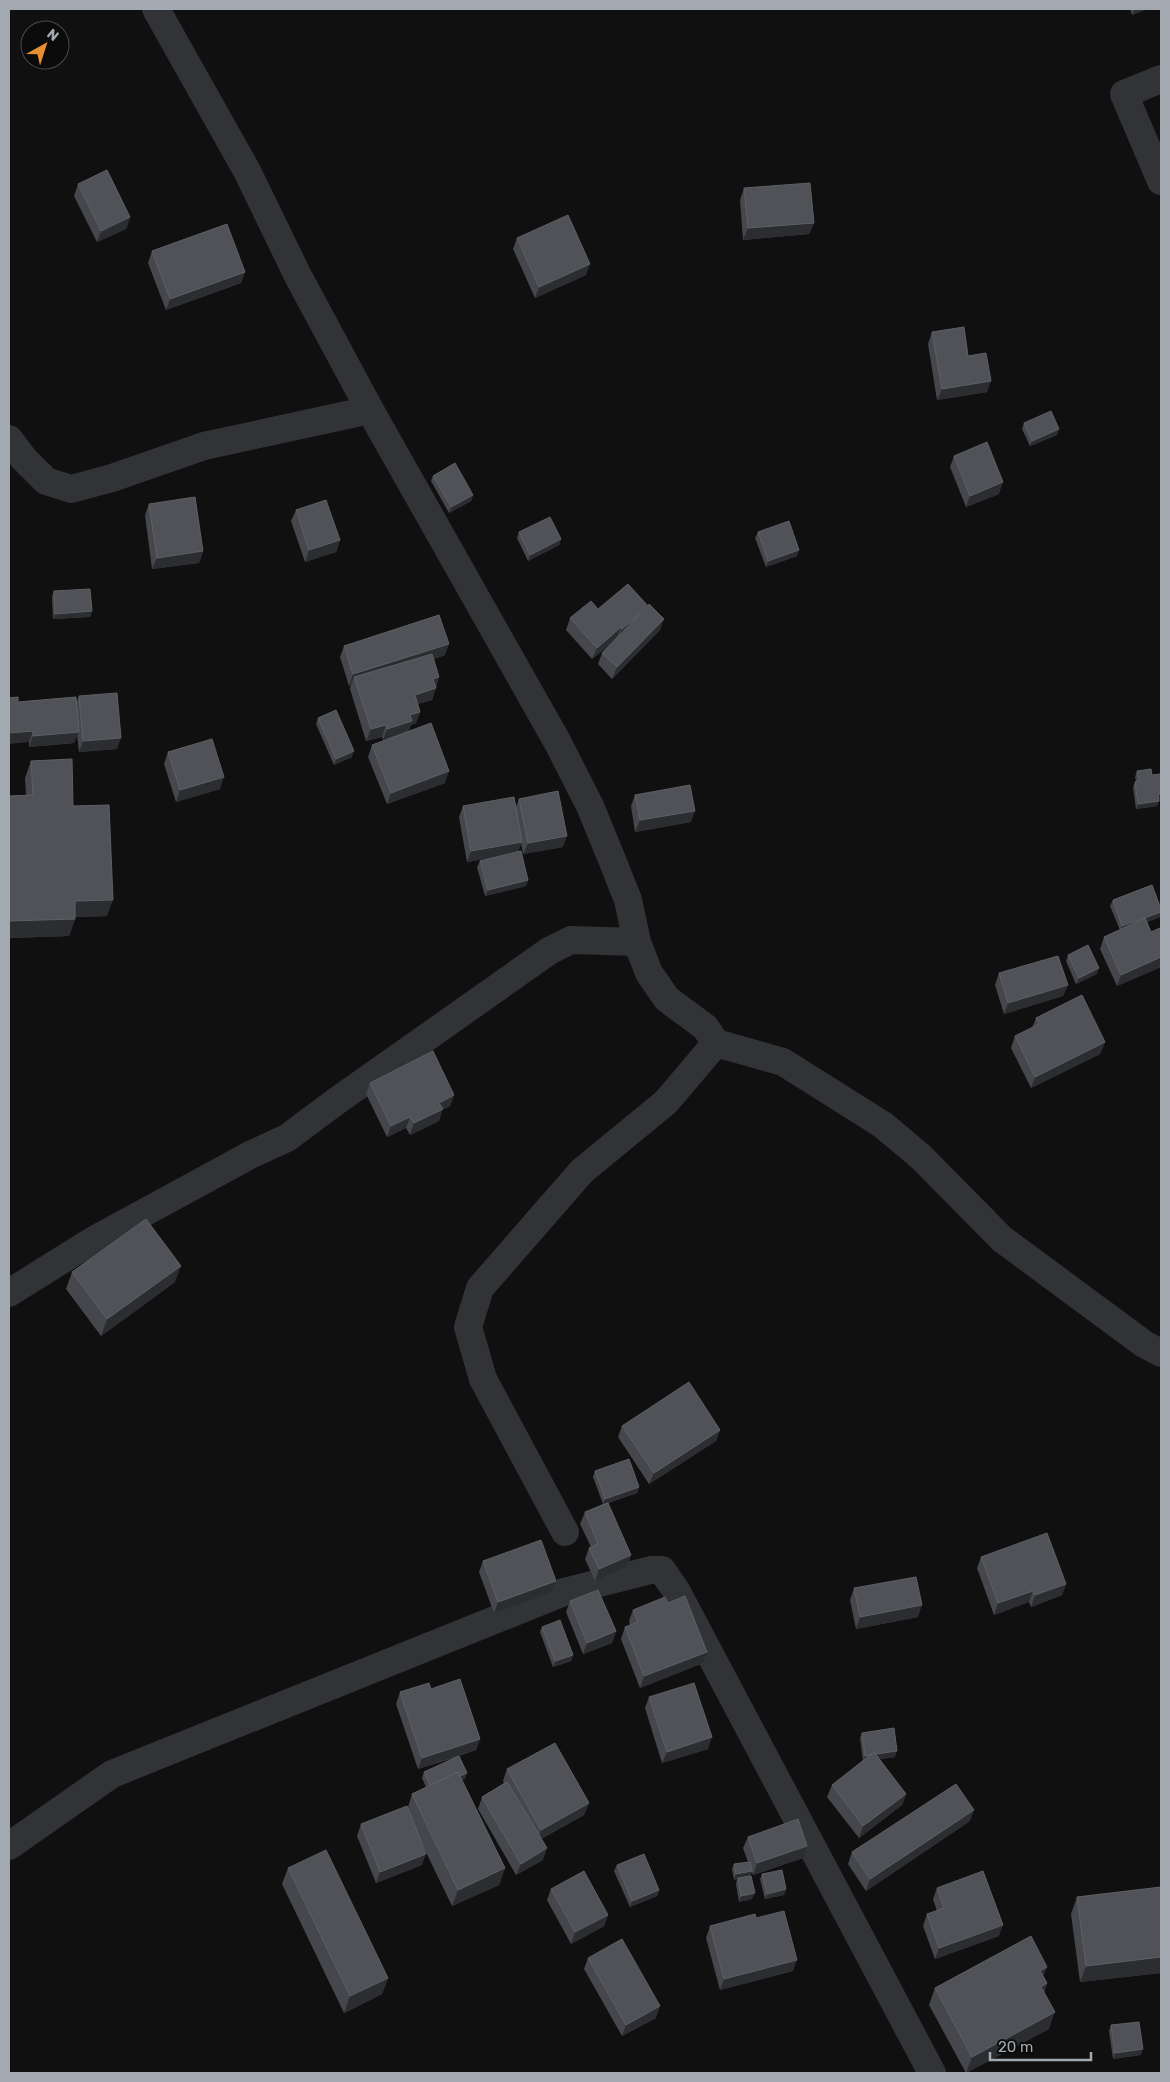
<svg xmlns="http://www.w3.org/2000/svg" width="1170" height="2082" font-family="Rubik,sans-serif">
	<style>
		.lines { fill: none; stroke-linecap: round; stroke-linejoin: round }
		.street { stroke: #313336; stroke-width: 28 }
		.wall { fill: #46474c }
		.shaded-wall { fill: #2c2d30 }
		.building { fill: #505257; stroke: #5d6065 }
	</style>
	<rect width="100%" height="100%" fill="#101011"/>
	<g class="lines">
		<path class="street" d="M156,9L247,171L298,276L370,410L558,743L590,806L613,862L628,900L637,942L649,973L667,999L705,1027L716,1043L783,1062L883,1125L921,1157L1002,1239L1144,1344L1161,1353
			M1161,79L1124,94L1161,181
			M9,439L24,459L46,481L71,489L112,478L204,446L370,410
			M9,1293L92,1241L250,1155L287,1138L338,1100L549,951L571,940L637,942
			M565,1532L483,1379L468,1327L480,1288L582,1171L666,1102L716,1043
			M9,1846L112,1774L564,1592L651,1570H662L677,1592L932,2073"/>
	</g>
	<path class="wall" d="M1130,9H1147L1132,15Z
		M78,184L130,217L126,229L97,242L74,196Z
		M744,188L814,223L809,234L743,240L740,200Z
		M517,238L586,275L535,298L513,249Z
		M152,251L245,272L241,283L166,310L148,263Z
		M932,332L968,356L987,392L937,400L928,344Z
		M1024,423L1057,435L1030,446L1022,429Z
		M954,456L999,494L966,507L950,467Z
		M433,476L473,495L471,501L449,513L431,481Z
		M149,504L203,551L199,563L152,569L145,515Z
		M296,510L340,540L336,552L305,562L291,521Z
		M519,532L561,539L559,545L528,561L517,538Z
		M758,532L797,556L766,567L755,538Z
		M54,591L92,611L90,617L53,619L52,597Z
		M648,606L660,630L612,679L598,664L602,653L613,642L592,659L566,630L570,618L598,609Z
		M344,646L445,655L434,659L439,677L432,700L418,704L420,712L416,723L411,725L408,732L445,783L387,804L368,757L372,745L397,736L383,740L382,737L366,741L350,689L351,685L349,686L340,657Z
		M79,696L117,749L79,752L77,735L74,743L29,747V742L18,702L76,704Z
		M318,718L352,757L334,765L316,724Z
		M168,752L220,789L176,802L164,764Z
		M31,761L73,806L107,916L75,917V919L69,936L9,938V796L26,795L25,778Z
		M1137,771L1152,775L1161,774V799H1159L1157,806L1136,809L1133,787L1135,782L1136,781L1135,777Z
		M635,795L691,822L635,832L631,806Z
		M519,799L563,847L523,854L521,843L518,851L528,880L526,886L485,896L477,867L480,861L497,857L467,862L459,817L463,806L516,807Z
		M1113,900L1160,917L1147,922L1151,932L1161,931V967L1117,986L1100,949L1104,937L1120,930L1110,906Z
		M1068,955L1097,974L1076,984L1066,961Z
		M999,973L1068,985L1063,996L1004,1014L995,985Z
		M1036,1018L1105,1042L1100,1054L1031,1088L1011,1048L1015,1036L1032,1028Z
		M370,1083L454,1095L450,1106L442,1110L439,1121L410,1135L406,1128L387,1137L366,1094Z
		M72,1272L175,1282L101,1336L66,1289Z
		M622,1426L720,1430L716,1441L649,1484L618,1437Z
		M595,1471L639,1487L637,1493L608,1503L631,1555L627,1567L595,1581L585,1559L589,1548L591,1547L580,1524L585,1512L603,1504L593,1477Z
		M981,1557L1066,1584L1062,1595L1031,1607L1029,1602L994,1615L977,1568Z
		M483,1561L556,1581L551,1593L494,1613L479,1572Z
		M854,1588L918,1617L856,1629L850,1600Z
		M570,1601L616,1631L612,1643L583,1654L566,1612Z
		M668,1603L703,1663L640,1688L621,1639L625,1627L630,1625L629,1621L633,1610Z
		M542,1627L573,1655L571,1661L553,1667L540,1632Z
		M431,1689L480,1739L476,1750L459,1756L465,1779L462,1780L505,1868L499,1885L452,1906L423,1846L422,1865L376,1883L357,1836L361,1824L408,1807L412,1794L426,1787L422,1778L424,1772L457,1757L418,1769L396,1704L400,1692Z
		M649,1697L708,1749L662,1763L645,1708Z
		M862,1733L895,1757L879,1759L906,1794L902,1805L859,1838L827,1797L832,1785L863,1761L860,1738Z
		M507,1769L589,1803L584,1815L541,1839L543,1860L516,1875L478,1809L482,1797L504,1783L503,1781Z
		M970,1821L866,1891L848,1864L852,1852Z
		M748,1837L803,1858L753,1875L752,1872L750,1876L752,1899L739,1902L736,1884L737,1879L734,1880L732,1869L734,1864L748,1862L743,1848Z
		M617,1865L659,1890L657,1896L630,1907L614,1871Z
		M288,1868L388,1978L382,1994L344,2013L282,1884Z
		M762,1874L786,1889L784,1895L765,1899L760,1879Z
		M1161,1887V1973L1080,1982L1071,1914L1077,1897Z
		M937,1888L999,1936L935,1959L923,1926L927,1914L937,1911L933,1899Z
		M551,1889L608,1915L604,1926L571,1944L547,1900Z
		M756,1918L793,1971L720,1990L706,1938L710,1926Z
		M588,1958L656,2018L622,2036L584,1969Z
		M1044,1977L1047,1983L1044,1993L1049,2029L966,2073L929,2005L935,1988Z
		M1111,2025L1141,2055L1113,2059L1109,2031Z"/>
	<path class="shaded-wall" d="M1135,9H1147L1132,15Z
		M130,217L126,229L97,242L101,231Z
		M814,223L809,234L743,240L748,228Z
		M590,264L586,275L535,298L539,287Z
		M245,272L241,283L166,310L170,299Z
		M991,381L987,392L937,400L942,389Z
		M1059,429L1057,435L1030,446L1032,441Z
		M1003,482L999,494L966,507L970,496Z
		M473,495L471,501L449,513L451,507Z
		M561,539L559,545L528,561L530,555Z
		M340,540L336,552L305,562L309,550Z
		M799,550L797,556L766,567L768,561Z
		M203,551L199,563L152,569L157,558Z
		M92,611L90,617L53,619L55,614Z
		M640,614L617,640L622,629Z
		M664,619L660,630L612,679L617,667Z
		M621,627L617,639L592,659L597,648Z
		M449,644L445,655L356,684L354,677L351,685L349,686L353,674Z
		M439,677L435,688L433,679Z
		M436,688L432,700L411,706L415,695Z
		M420,712L416,723L411,725L408,733L383,740L387,729L410,715Z
		M386,725L382,737L366,741L371,729Z
		M33,731L29,742L9,744V733Z
		M79,732L74,743L29,747L33,736Z
		M121,738L117,749L79,752L83,741Z
		M354,751L352,757L334,765L336,759Z
		M449,771L445,783L387,804L391,793Z
		M224,777L220,789L176,802L180,790Z
		M1158,794H1161V799L1156,800Z
		M1159,801L1157,806L1136,809L1138,804Z
		M695,811L691,822L635,832L640,820Z
		M567,836L563,847L523,854L528,843Z
		M522,842L518,853L467,862L471,851Z
		M528,880L526,886L485,896L488,890Z
		M113,900L107,916L69,917L75,901Z
		M1161,912L1160,917L1120,932L1122,926Z
		M75,919L69,936L9,938V921Z
		M1161,957V967L1117,986L1121,975Z
		M1099,968L1097,974L1076,984L1079,978Z
		M1068,985L1063,996L1004,1014L1008,1003Z
		M1105,1042L1100,1054L1031,1088L1035,1077Z
		M454,1095L450,1106L442,1110L439,1121L410,1135L414,1123L439,1103Z
		M410,1117L406,1128L387,1137L391,1126Z
		M181,1266L175,1282L101,1336L107,1319Z
		M720,1430L716,1441L649,1484L654,1473Z
		M639,1487L637,1493L603,1504L605,1499Z
		M631,1555L627,1567L595,1581L599,1569Z
		M556,1581L551,1593L494,1613L498,1602Z
		M1066,1584L1062,1595L1031,1607L1035,1595Z
		M1033,1591L1029,1602L994,1615L998,1603Z
		M922,1605L918,1617L856,1629L860,1617Z
		M616,1631L612,1643L583,1654L587,1643Z
		M707,1652L703,1663L640,1688L644,1676Z
		M573,1655L571,1661L553,1667L555,1661Z
		M712,1737L708,1749L662,1763L667,1752Z
		M480,1739L476,1750L418,1769L422,1758Z
		M897,1751L895,1757L863,1762L865,1756Z
		M467,1773L465,1779L430,1795L432,1790Z
		M906,1794L902,1805L859,1838L863,1826Z
		M589,1803L584,1815L537,1841L541,1830Z
		M974,1810L970,1821L866,1891L870,1879Z
		M807,1846L803,1858L753,1875L757,1863Z
		M547,1848L543,1860L516,1875L521,1864Z
		M426,1854L422,1865L376,1883L380,1872Z
		M505,1868L499,1885L452,1906L458,1890Z
		M752,1871L750,1877L734,1880L736,1874Z
		M786,1889L784,1895L765,1899L767,1894Z
		M659,1890L657,1896L630,1907L632,1901Z
		M755,1893L752,1899L739,1902L741,1896Z
		M608,1915L604,1926L571,1944L575,1932Z
		M1003,1925L999,1936L935,1959L939,1948Z
		M1161,1957V1973L1080,1982L1086,1966Z
		M797,1960L793,1971L720,1990L724,1979Z
		M1047,1967L1041,1983L1040,1971Z
		M388,1978L382,1994L344,2013L350,1996Z
		M1047,1983L1041,2000V1987Z
		M660,2006L656,2018L622,2036L626,2025Z
		M1055,2012L1049,2029L966,2073L972,2057Z
		M1143,2049L1141,2055L1113,2059L1115,2053Z"/>
	<path class="building" d="M107,170L130,217L101,231L78,184Z
		M810,183L814,223L748,228L744,188Z
		M568,215L590,264L539,287L517,238Z
		M227,224L245,272L170,299L152,251Z
		M964,327L968,356L986,353L991,381L942,389L932,332Z
		M1051,411L1059,429L1032,441L1024,423Z
		M987,442L1003,482L970,496L954,456Z
		M455,463L473,495L451,507L433,476Z
		M195,497L203,551L157,558L149,504Z
		M326,500L340,540L309,550L296,510Z
		M550,517L561,539L530,555L519,532Z
		M789,521L799,550L768,561L758,532Z
		M628,584L648,606L649,604L664,619L617,667L602,653L640,614L622,629L621,627L597,648L570,618L591,601L598,609Z
		M90,589L92,611L55,614L54,591Z
		M439,615L449,644L353,674L344,646Z
		M432,654L439,677L433,679L436,688L415,695L420,712L410,715L412,721L387,729L386,725L371,729L354,677Z
		M117,693L121,738L83,741L79,696Z
		M18,697V702L76,697L79,732L33,736V731L9,733V737V698Z
		M336,710L354,751L336,759L318,718Z
		M431,723L449,771L391,793L372,745Z
		M212,739L224,777L180,790L168,752Z
		M72,759L73,806L109,805L113,900L75,901V919L9,921V796L33,795L31,761Z
		M1151,769L1152,775L1161,774V794H1158L1159,801L1138,804L1135,782L1139,781L1137,771Z
		M690,785L695,811L640,820L635,795Z
		M558,791L567,836L528,843L519,799Z
		M514,797L522,842L471,851L463,806Z
		M521,851L528,880L488,890L480,861Z
		M1152,885L1161,909V912L1122,926L1113,900Z
		M1145,918L1151,932L1160,928L1161,931V957L1121,975L1104,937Z
		M1088,945L1099,968L1079,978L1068,955Z
		M1058,956L1068,985L1008,1003L999,973Z
		M1082,995L1105,1042L1035,1077L1015,1036L1039,1024L1036,1018Z
		M433,1051L454,1095L439,1103L443,1109L414,1123L410,1117L391,1126L370,1083Z
		M146,1219L181,1266L107,1319L72,1272Z
		M689,1382L720,1430L654,1473L622,1426Z
		M629,1459L639,1487L605,1499L595,1471Z
		M608,1503L631,1555L599,1569L589,1548L598,1544L585,1512Z
		M1047,1533L1066,1584L1035,1595L1033,1591L998,1603L981,1557Z
		M541,1540L556,1581L498,1602L483,1561Z
		M916,1577L922,1605L860,1617L854,1588Z
		M598,1590L616,1631L587,1643L570,1601Z
		M685,1596L707,1652L644,1676L625,1627L638,1622L633,1610L665,1597L668,1603Z
		M560,1620L573,1655L555,1661L542,1627Z
		M460,1679L480,1739L422,1758L400,1692L429,1683L431,1689Z
		M694,1683L712,1737L667,1752L649,1697Z
		M894,1728L897,1751L876,1754L874,1752L871,1755L865,1756L862,1733Z
		M555,1743L589,1803L541,1830L507,1769Z
		M874,1752L906,1794L863,1826L832,1785Z
		M459,1756L467,1773L460,1776L458,1772L430,1785L424,1772Z
		M458,1772L505,1868L458,1890L412,1794Z
		M507,1782L547,1848L521,1864L482,1797Z
		M956,1784L974,1810L870,1879L852,1852Z
		M407,1806L426,1854L380,1872L361,1824Z
		M798,1819L807,1846L757,1863L748,1837Z
		M326,1850L388,1978L350,1996L288,1868Z
		M644,1854L659,1890L632,1901L617,1865Z
		M750,1862L752,1871L736,1874L734,1864Z
		M782,1870L786,1889L767,1894L762,1874Z
		M584,1871L608,1915L575,1932L551,1889Z
		M983,1871L1003,1925L939,1948L927,1914L944,1908L937,1888Z
		M751,1876L755,1893L741,1896L738,1878Z
		M1161,1887V1957L1086,1966L1077,1897Z
		M784,1911L797,1960L724,1979L710,1926L755,1914L756,1918Z
		M1031,1936L1047,1967L1040,1971L1047,1983L1041,1987L1055,2012L972,2057L935,1988Z
		M622,1939L660,2006L626,2025L588,1958Z
		M1139,2022L1143,2049L1115,2053L1111,2025Z"/>
	<rect width="1170" height="2082" fill="none" stroke="#a2a9b1" stroke-width="20"/>
	<g transform="translate(45 45) rotate(39)"><circle r="24" fill="#0b0b0c" stroke="#474a4e"/>
	<path d="M0-4L9 19L0 12L-9 19Z" fill="#e79033"/>
	<text y="-8" font-size="14" font-weight="bold" text-anchor="middle" fill="#a2a9b1">N</text>
	</g>
	<path d="M990 2052v8h101v-8" fill="none" stroke="#a2a9b1" stroke-width="2.5"/>
	<text x="998" y="2052" font-size="15" fill="#a2a9b1" stroke="#0b0b0c" stroke-width="4" paint-order="stroke">20 m</text>
</svg>
